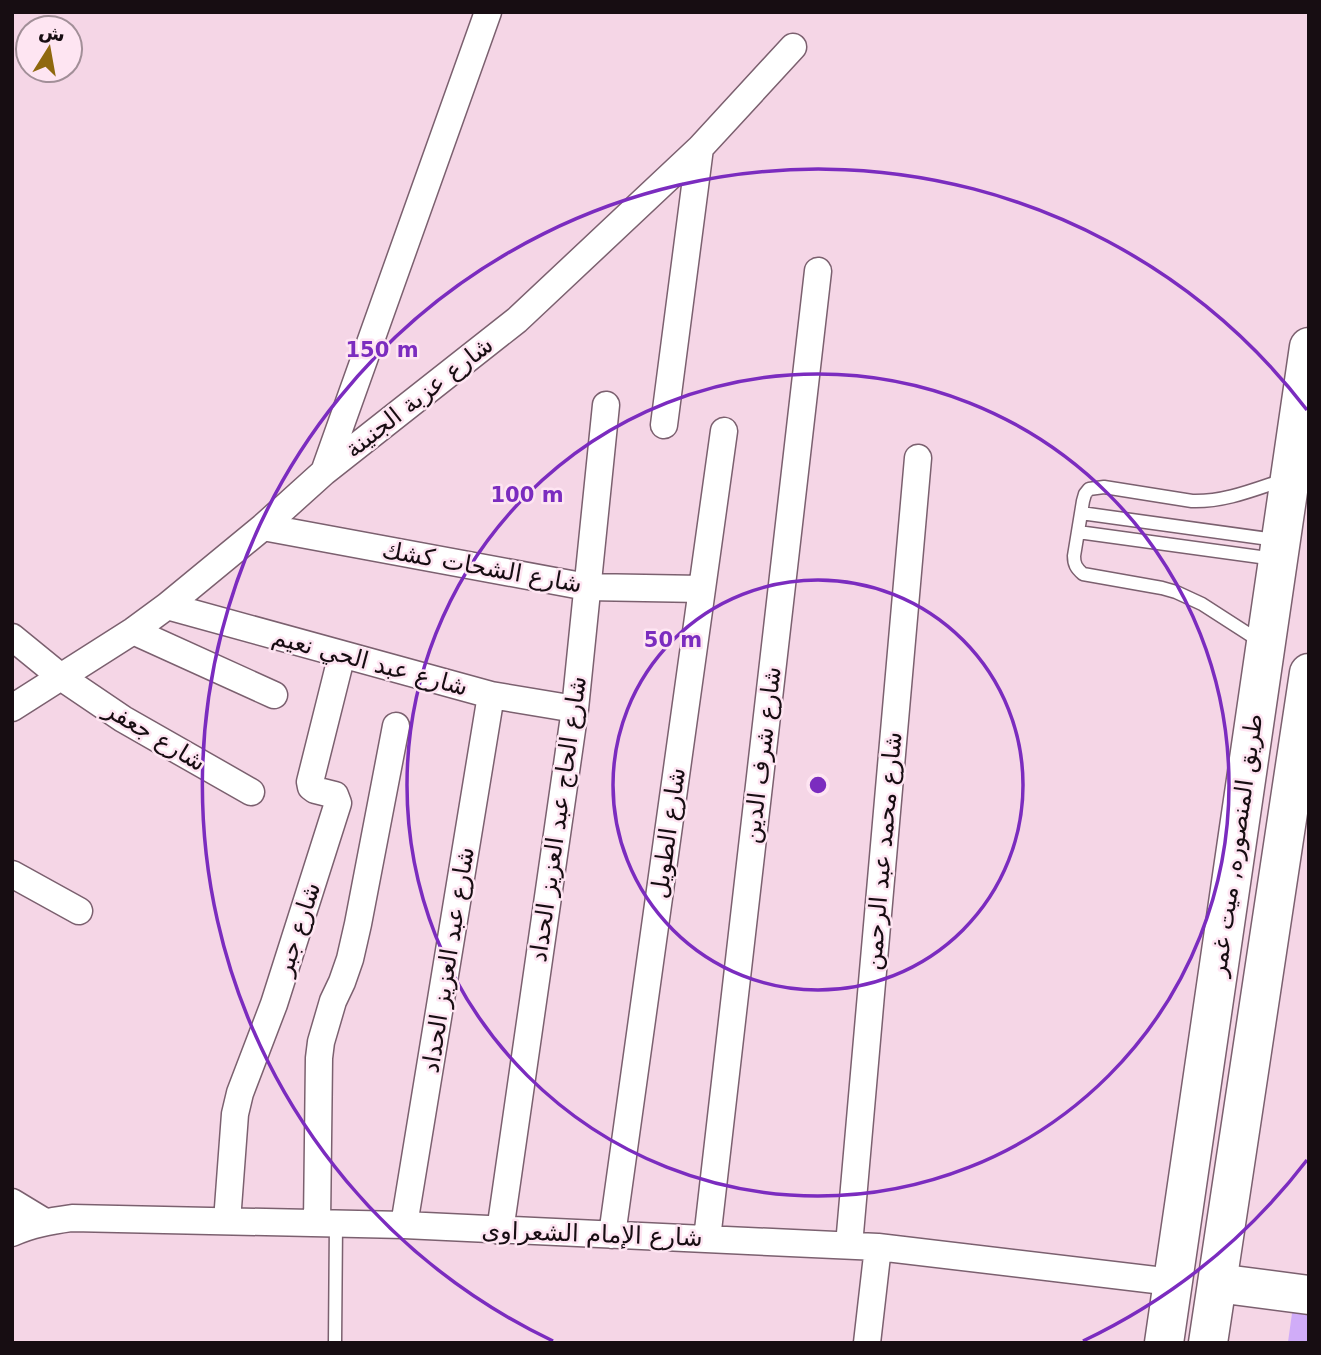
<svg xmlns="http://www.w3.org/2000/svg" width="1321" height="1355" font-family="'DejaVu Sans','Noto Naskh Arabic',sans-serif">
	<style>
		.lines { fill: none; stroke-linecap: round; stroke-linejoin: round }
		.canal { stroke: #d0acf8; stroke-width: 28 }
		.service-casing { stroke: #7b606f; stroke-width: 15 }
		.minor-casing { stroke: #7b606f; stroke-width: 29 }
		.trunk-casing { stroke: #7b606f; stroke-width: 41 }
		.service { stroke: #fff; stroke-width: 12 }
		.minor { stroke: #fff; stroke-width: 26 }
		.trunk { stroke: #fff; stroke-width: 38 }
		.ring { fill: none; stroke: #7b2cbf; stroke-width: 3.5 }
		.labels { text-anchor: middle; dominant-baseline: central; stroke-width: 5; stroke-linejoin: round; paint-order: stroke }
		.street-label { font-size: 24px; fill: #170d12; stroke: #fee5f2 }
		.centre { fill: #7b2cbf; stroke: #fee5f2; stroke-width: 3.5 }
		.ring-label { font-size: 21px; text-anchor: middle; font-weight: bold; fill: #7b2cbf; stroke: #fee5f2; stroke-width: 5; stroke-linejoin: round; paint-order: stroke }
	</style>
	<rect width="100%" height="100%" fill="#f5d6e6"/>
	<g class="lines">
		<path class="canal" d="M1302,1343L1309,1293"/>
		<g class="service-casing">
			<path id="service" d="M1081,513L1276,540
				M1078,532L1275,559
				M1261,642L1202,604L1176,592L1162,588L1083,574C1076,568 1074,564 1074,556L1083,501L1085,494L1089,489L1104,487L1192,501C1224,502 1253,490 1283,480
				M335,1343L336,1223"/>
		</g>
		<g class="minor-casing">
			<path id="minor" d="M664,425L700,148
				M324,472L488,12
				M263,527L587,587L702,589
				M167,606L491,695L575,709
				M133,631L274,695
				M12,637L61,677L123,719L251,792
				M12,708L133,631L167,606L263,527L324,472L517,320L700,148L793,47
				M12,874L79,911
				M12,1202L45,1222
				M227,1221L235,1114L240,1093L274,1004L338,803L335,795L315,790L311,787L310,782L342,654
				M317,1223L319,1058L321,1042L333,1001L342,982L350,959L358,924L396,726
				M404,1225L491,695
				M500,1231L575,709L606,405
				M12,1233C31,1224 51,1221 72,1218L404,1225L878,1247L1172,1282
				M612,1235L724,431
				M707,1239L818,271
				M849,1245L918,458
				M867,1343L878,1247"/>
		</g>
		<g class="trunk-casing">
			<path id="trunk" d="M1217,1283L1309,1295
				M1164,1343L1309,347
				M1208,1343L1309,673"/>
		</g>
		<use href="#service" class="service"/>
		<use href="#minor" class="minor"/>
		<use href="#trunk" class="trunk"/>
	</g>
	<g class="ring">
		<circle cx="818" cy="785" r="205"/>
		<circle cx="818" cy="785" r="411"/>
		<path d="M1307 1160A616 616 0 0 1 1083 1341M553 1341A616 616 0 1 1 1307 410"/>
	</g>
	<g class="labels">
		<g class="street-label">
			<text transform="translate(419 397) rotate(-38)">شارع عزبة الجنينة</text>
			<text transform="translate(482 567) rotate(10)">شارع الشحات كشك</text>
			<text transform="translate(370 662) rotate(15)">شارع عبد الحي نعيم</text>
			<text transform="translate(155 736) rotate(31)">شارع جعفر</text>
			<text transform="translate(762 755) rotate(-83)">شارع شرف الدين</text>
			<text transform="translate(558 819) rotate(-82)">شارع الحاج عبد العزيز الحداد</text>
			<text transform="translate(668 833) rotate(-82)">شارع الطويل</text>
			<text transform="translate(1236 845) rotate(-82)">طريق المنصوره, ميت غمر</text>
			<text transform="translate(883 851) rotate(-85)">شارع محمد عبد الرحمن</text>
			<text transform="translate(298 929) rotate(-72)">شارع جبر</text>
			<text transform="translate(448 960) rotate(-81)">شارع عبد العزيز الحداد</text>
			<text transform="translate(592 1234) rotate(2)">شارع الإمام الشعراوى</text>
		</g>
	</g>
	<circle cx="818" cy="785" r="10" class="centre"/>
	<g class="ring-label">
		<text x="382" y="357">150 m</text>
		<text x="527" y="502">100 m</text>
		<text x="673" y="647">50 m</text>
	</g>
	<rect width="1321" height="1355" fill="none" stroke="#170d12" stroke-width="28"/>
	<g transform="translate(49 49) rotate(11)"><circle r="33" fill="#fee5f2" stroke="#a28f98" stroke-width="2"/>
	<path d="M0-5L12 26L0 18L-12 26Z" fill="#8f680e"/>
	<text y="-10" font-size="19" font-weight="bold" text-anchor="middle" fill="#170d12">ش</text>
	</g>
</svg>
